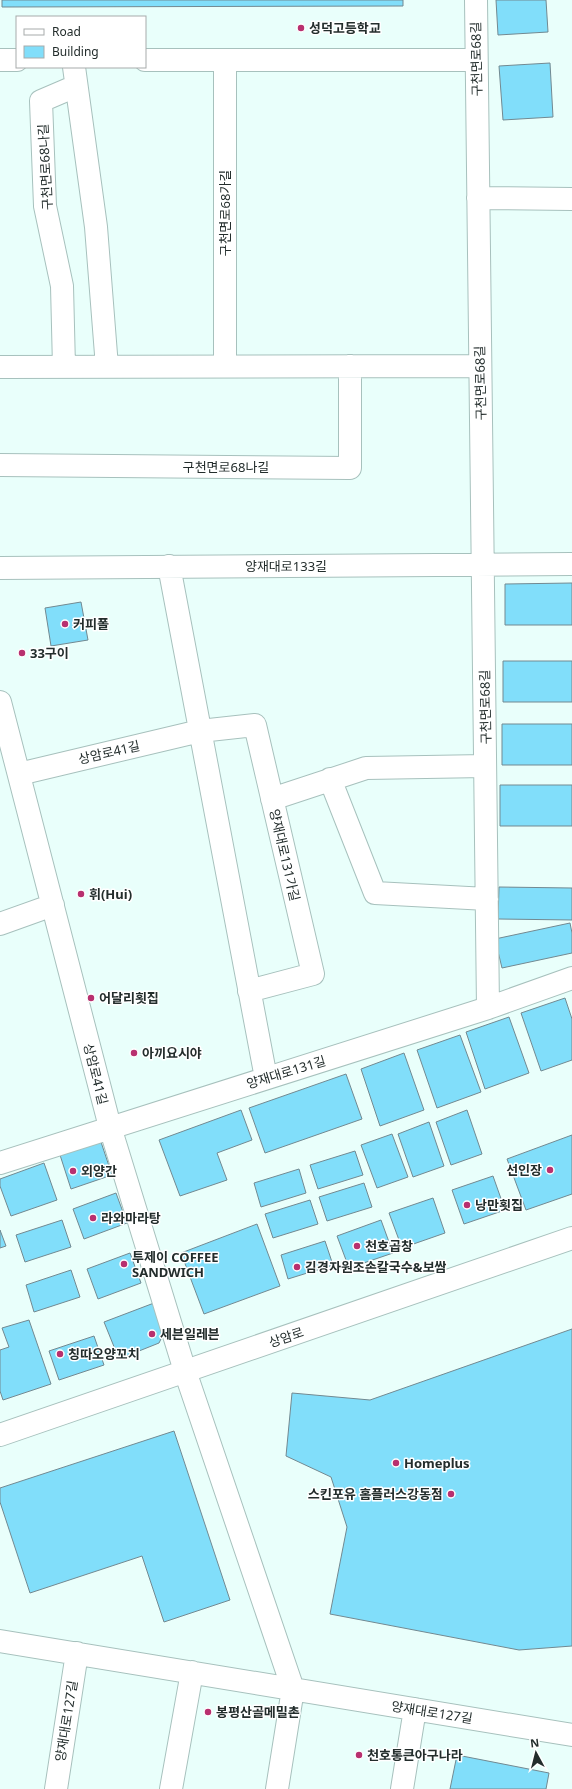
<svg xmlns="http://www.w3.org/2000/svg" width="572" height="1789" font-family="'Noto Sans','Noto Sans KR',sans-serif">
	<style>
		.building { fill: #81defa; stroke: #728991 }
		.lines { fill: none; stroke-linecap: round; stroke-linejoin: round }
		.minor-casing { stroke: #a7c1bd; stroke-width: 24 }
		.minor { stroke: #fff; stroke-width: 22 }
		.poi-dot { fill: #b8306f; stroke: #fff; stroke-width: 1.5 }
		.labels { text-anchor: middle; dominant-baseline: central; stroke-width: 3; stroke-linejoin: round; paint-order: stroke }
		.poi-label { font-size: 13px; font-weight: bold; fill: #232d2c; stroke: #fff; text-anchor: start }
		.street-label { font-size: 13px; fill: #232d2c; stroke: #fff }
	</style>
	<rect width="100%" height="100%" fill="#e9fffb"/>
	<path class="building" d="M2,0H403V6L2,7Z
		M496,0H546L548,32L498,35Z
		M550,63L553,117L503,120L499,66Z
		M572,583V625H505V584Z
		M81,602L88,640L51,646L45,608Z
		M503,661H572V702H503Z
		M502,724H572V765H502Z
		M500,785H572V826H500Z
		M499,887L572,888V920L498,919Z
		M570,923L572,933V953L502,968L495,939Z
		M565,998L572,1019V1060L541,1071L521,1013Z
		M509,1017L529,1073L485,1089L466,1032Z
		M460,1035L481,1092L437,1108L417,1050Z
		M404,1053L424,1110L380,1126L361,1069Z
		M346,1074L362,1119L265,1153L249,1108Z
		M241,1110L252,1140L217,1153L227,1180L180,1196L159,1140Z
		M467,1110L482,1154L451,1165L436,1122Z
		M429,1122L444,1166L413,1177L398,1134Z
		M392,1134L408,1177L377,1188L361,1145Z
		M572,1135V1194L526,1210L507,1159Z
		M101,1142L112,1175L71,1189L60,1155Z
		M355,1151L363,1175L318,1189L310,1165Z
		M44,1163L57,1200L11,1216L0,1186V1179Z
		M299,1169L306,1193L261,1207L254,1183Z
		M493,1176L505,1210L464,1224L452,1190Z
		M364,1183L372,1207L327,1221L319,1197Z
		M116,1193L127,1223L84,1239L73,1209Z
		M433,1198L445,1233L402,1248L389,1213Z
		M310,1200L318,1224L273,1238L265,1214Z
		M62,1220L71,1247L25,1262L16,1235Z
		M381,1220L393,1253L349,1268L337,1236Z
		M257,1224L280,1286L204,1314L181,1253Z
		M0,1230L6,1246L0,1248Z
		M325,1241L333,1265L288,1279L281,1255Z
		M130,1253L141,1283L98,1299L87,1269Z
		M71,1270L80,1297L34,1312L26,1285Z
		M154,1303L165,1331L159,1343L119,1359L104,1322Z
		M29,1320L51,1384L3,1400L0,1391V1350L9,1347L2,1328Z
		M572,1329V1646L519,1650L330,1614L347,1527L331,1477L286,1456L292,1393L370,1400Z
		M94,1336L104,1365L59,1380L49,1351Z
		M174,1431L230,1600L164,1622L142,1556L30,1593L0,1502V1488Z
		M457,1755L549,1773L546,1789H450Z"/>
	<g class="lines">
		<g class="minor-casing">
			<path id="minor" d="M476,0L488,1008
				M0,60H17
				M145,60H476
				M225,60V366
				M74,67L96,227L107,367
				M478,198L572,199
				M0,367L480,366
				M64,367L62,286L45,206L41,101L76,86
				M0,465L350,468V366
				M169,566L266,1078
				M0,568L572,564
				M0,702L110,1127L185,1371L293,1689L277,1789
				M19,774L200,731L255,725L313,974L249,991
				M330,779L375,893L487,899
				M272,799L366,768L485,766
				M0,924L53,905
				M0,1163L488,1008L572,978
				M0,1435L572,1238
				M0,1641L572,1735
				M56,1789L77,1653
				M171,1789L192,1672
				M402,1789L415,1709"/>
		</g>
		<use href="#minor" class="minor"/>
	</g>
	<g class="poi-dot">
		<circle cx="301" cy="28" r="4"/>
		<circle cx="65" cy="624" r="4"/>
		<circle cx="22" cy="653" r="4"/>
		<circle cx="81" cy="894" r="4"/>
		<circle cx="91" cy="998" r="4"/>
		<circle cx="134" cy="1053" r="4"/>
		<circle cx="550" cy="1170" r="4"/>
		<circle cx="73" cy="1171" r="4"/>
		<circle cx="467" cy="1205" r="4"/>
		<circle cx="93" cy="1218" r="4"/>
		<circle cx="357" cy="1246" r="4"/>
		<circle cx="124" cy="1264" r="4"/>
		<circle cx="297" cy="1267" r="4"/>
		<circle cx="152" cy="1334" r="4"/>
		<circle cx="60" cy="1354" r="4"/>
		<circle cx="396" cy="1463" r="4"/>
		<circle cx="451" cy="1494" r="4"/>
		<circle cx="208" cy="1712" r="4"/>
		<circle cx="359" cy="1755" r="4"/>
	</g>
	<g class="labels">
		<g class="poi-label">
			<text x="309" y="28">성덕고등학교</text>
			<text x="73" y="624">커피폴</text>
			<text x="30" y="653">33구이</text>
			<text x="89" y="894">휘(Hui)</text>
			<text x="99" y="998">어달리횟집</text>
			<text x="142" y="1053">아끼요시야</text>
			<text x="542" y="1170" text-anchor="end">선인장</text>
			<text x="81" y="1171">외양간</text>
			<text x="475" y="1205">낭만횟집</text>
			<text x="101" y="1218">라와마라탕</text>
			<text x="365" y="1246">천호곱창</text>
			<text x="132" y="1257">투제이 COFFEE<tspan x="132" dy="15">SANDWICH</tspan></text>
			<text x="305" y="1267">김경자원조손칼국수&amp;보쌈</text>
			<text x="160" y="1334">세븐일레븐</text>
			<text x="68" y="1354">칭따오양꼬치</text>
			<text x="404" y="1463">Homeplus</text>
			<text x="443" y="1494" text-anchor="end">스킨포유 홈플러스강동점</text>
			<text x="216" y="1712">봉평산골메밀촌</text>
			<text x="367" y="1755">천호통큰아구나라</text>
		</g>
		<g class="street-label">
			<text transform="translate(476 59) rotate(-91)">구천면로68길</text>
			<text transform="translate(45 167) rotate(-93)">구천면로68나길</text>
			<text transform="translate(225 213) rotate(-90)">구천면로68가길</text>
			<text transform="translate(480 383) rotate(-91)">구천면로68길</text>
			<text x="226" y="467">구천면로68나길</text>
			<text x="286" y="566">양재대로133길</text>
			<text transform="translate(485 707) rotate(-91)">구천면로68길</text>
			<text transform="translate(109 752) rotate(-13)">상암로41길</text>
			<text transform="translate(285 855) rotate(77)">양재대로131가길</text>
			<text transform="translate(286 1072) rotate(-17)">양재대로131길</text>
			<text transform="translate(96 1074) rotate(76)">상암로41길</text>
			<text transform="translate(286 1337) rotate(-19)">상암로</text>
			<text transform="translate(432 1712) rotate(9)">양재대로127길</text>
			<text transform="translate(66 1721) rotate(-81)">양재대로127길</text>
		</g>
	</g>
	<rect x="16" y="16" width="130" height="52" fill="#ffffff" stroke="#a7abab"/>
	<rect x="24" y="29" width="20" height="6" fill="#ffffff" stroke="#a7abab"/>
	<text x="52" y="36" font-size="12" fill="#232d2c">Road</text>
	<rect x="24" y="46" width="20" height="12" fill="#81defa" stroke="#a7abab"/>
	<text x="52" y="56" font-size="12" fill="#232d2c">Building</text>
	<g transform="translate(536 1753) rotate(353)" stroke="#ffffff" stroke-width="3" paint-order="stroke">
	<path d="M0-3L7 15L0 10L-7 15Z" fill="#232d2c"/>
	<text y="-6" font-size="11" font-weight="bold" text-anchor="middle" fill="#232d2c">N</text>
	</g>
</svg>
